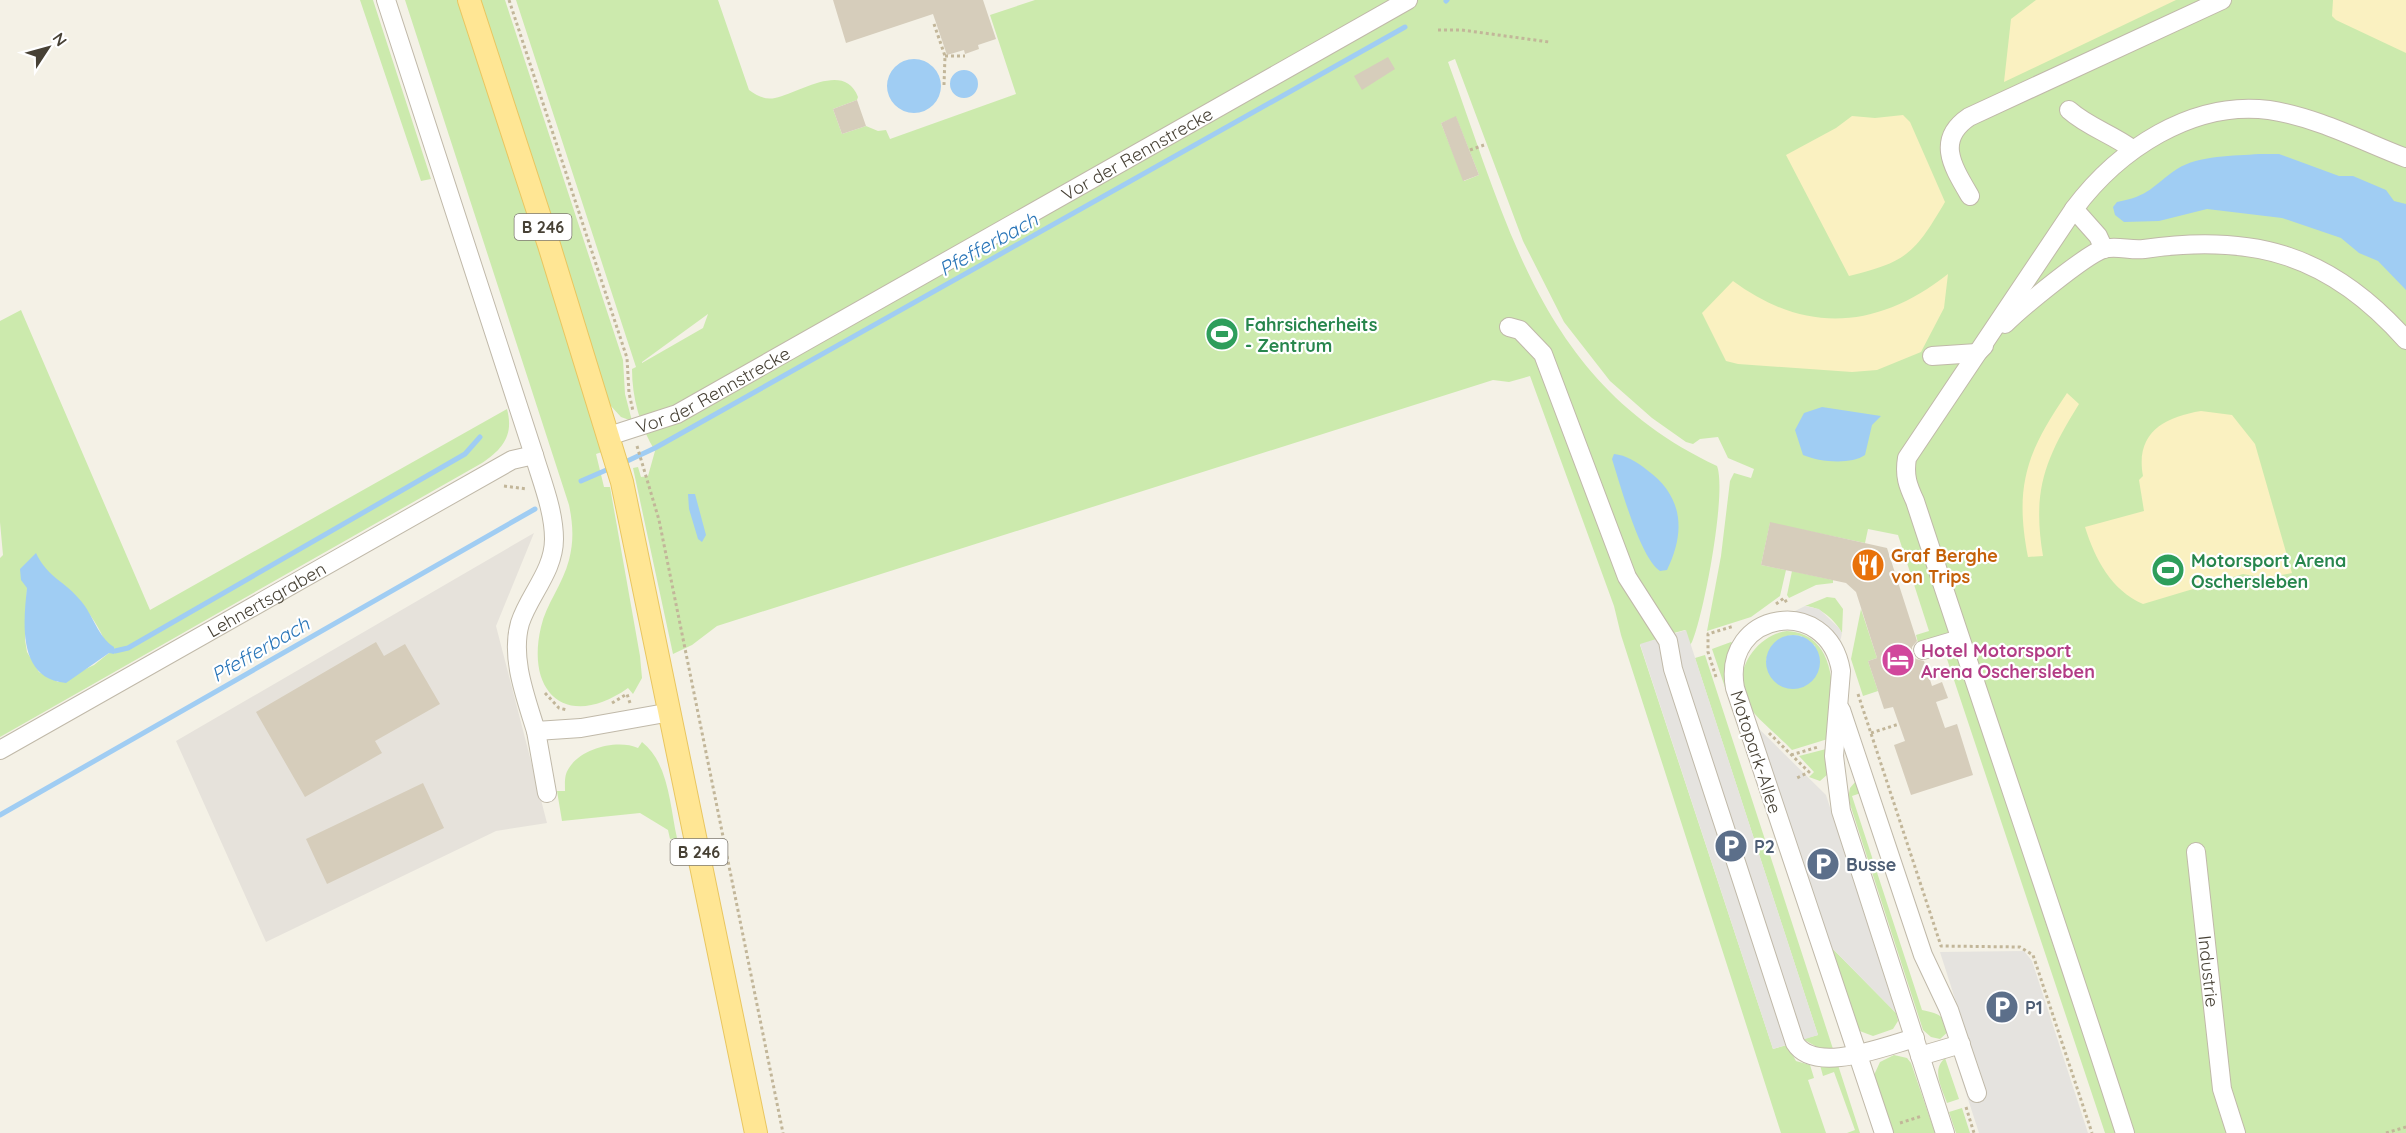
<svg xmlns="http://www.w3.org/2000/svg" width="2406" height="1133" font-family="Quicksand,sans-serif">
	<style>
		.industrial { fill: #e6e2db }
		.green { fill: #cceaad; fill-rule: evenodd }
		.sand { fill: #faf1c1 }
		.parking { fill: #e5e3df }
		.water { fill: #a0cdf3 }
		.lines { fill: none; stroke-linecap: round; stroke-linejoin: round }
		.stream { stroke: #a0cdf3; stroke-width: 5 }
		.building { fill: #d6cdbb }
		.minor-casing { stroke: #c0b9a9; stroke-width: 20 }
		.major-casing { stroke: #e9c660; stroke-width: 24 }
		.path { stroke: #c2b699; stroke-width: 3; stroke-dasharray: 3 3; stroke-linecap: butt }
		.minor { stroke: #fff; stroke-width: 18 }
		.major { stroke: #ffe694; stroke-width: 22 }
		.labels { text-anchor: middle; dominant-baseline: central; stroke-width: 4.5; stroke-linejoin: round; paint-order: stroke }
		.shield { fill: #fff; stroke: #7e7a72; stroke-width: 1.5 }
		.shield-label { font-size: 16px; font-weight: bold; fill: #474135 }
		.street-label { font-size: 18px; fill: #474135; stroke: #fff }
		.leisure-label { font-size: 18px; font-weight: bold; fill: #27864d; stroke: #fff; text-anchor: start }
		.food-label { font-size: 18px; font-weight: bold; fill: #c56008; stroke: #fff; text-anchor: start }
		.hotel-label { font-size: 18px; font-weight: bold; fill: #b23c85; stroke: #fff; text-anchor: start }
		.service-label { font-size: 18px; font-weight: bold; fill: #4e5e75; stroke: #fff; text-anchor: start }
		.water-label { font-size: 20px; font-style: italic; fill: #2975b8; stroke: #fff }
	</style>
	<rect width="100%" height="100%" fill="#f4f1e6"/>
	<path class="industrial" d="M534,533L496,626L547,823L496,831L266,942L176,741Z"/>
	<path class="green" d="M360,0H373L431,179L421,181Z
		M405,0H457L539,248L602,452L596,454L604,487H610L640,656L642,678L633,694L628,688C569,730 525,695 541,627C546,604 563,584 569,560C574,541 573,524 569,505Z
		M479,0H505L623,360L625,394L632,421L621,417L610,405Z
		M516,0H718L749,90C757,96 765,100 775,98C800,93 844,61 858,97L857,100L833,109L842,134L866,126L878,131L886,130L890,139L1016,94L990,15L1035,0H2406V1133H2105L1946,656L1956,653L1950,634L1918,643L1916,635L1929,631L1898,535L1868,529L1865,543L1770,523L1761,565L1786,570L1780,596L1751,617L1707,631L1721,556L1730,481L1734,473L1751,478L1754,469L1728,458L1718,437L1700,439L1693,444L1686,442L1652,418L1610,381L1564,322L1523,241L1455,59L1448,62C1509,228 1542,384 1717,466C1727,492 1704,614 1692,642L1690,645L1685,630L1670,634L1651,596L1636,605L1660,638L1640,645L1773,1049L1787,1045L1796,1061L1810,1065L1814,1078L1808,1080L1826,1133H1781L1621,635L1614,606L1530,376L1509,382L1493,380L717,626L692,645L673,654L633,468L638,467L641,477L648,476L655,451C640,426 632,398 632,369L636,367ZM1456,117L1479,175L1464,181L1441,123ZM708,314L703,328L642,363V362Z
		M21,310L150,610L507,409C514,435 503,449 482,463L0,737V558L3,555L0,522V321ZM44,569C72,592 98,616 109,653L94,665L58,682L39,672L27,652L25,640L27,588Z
		M1792,571L1833,580V583L1816,585L1789,598L1787,595Z
		M1827,597L1835,598L1843,609L1842,633C1835,620 1821,607 1805,606Z
		M1861,609L1877,658L1868,661L1878,691L1863,696L1851,659Z
		M1787,631C1840,634 1834,700 1831,738L1792,750C1780,737 1754,717 1746,702C1731,672 1756,635 1787,631ZM1792,635L1801,636L1815,646L1818,671L1806,685L1766,663C1768,647 1776,638 1792,635Z
		M1731,642L1734,644L1738,713L1734,714L1712,649Z
		M1705,655L1833,1049L1822,1050L1803,1039L1818,1035L1695,658Z
		M642,742C669,763 670,807 677,838L670,839L668,830L640,813L562,821L557,791H565C565,783 564,775 569,768C581,748 618,739 638,748Z
		M1830,748L1828,774L1820,781L1809,777L1814,772L1799,756Z
		M1856,781L1864,792L1852,796L1922,1010C1937,1013 1944,1015 1950,1030L1940,1039L1931,1037L1923,1030L1848,798L1850,788Z
		M1830,946L1896,1013L1898,1021L1893,1029L1873,1036L1857,1030Z
		M1894,1055L1907,1058L1911,1063L1935,1133H1892L1874,1075L1880,1062Z
		M1945,1058L1959,1099L1947,1103C1942,1088 1931,1070 1945,1058Z
		M1820,1065H1838L1860,1133H1847L1855,1130L1834,1072L1823,1076Z
		M1962,1108L1970,1133H1956L1949,1112Z"/>
	<path class="sand" d="M2036,0H2176L2004,82L2011,19Z
		M2333,0H2406V53L2336,20L2332,16Z
		M1903,115L1910,122L1945,202C1915,253 1907,262 1849,276L1786,155L1836,128L1852,116L1875,118Z
		M1948,274L1944,308L1921,352L1877,370L1852,372L1738,364L1726,361L1702,313L1733,281C1806,335 1878,329 1948,274Z
		M2067,393L2079,404C2045,459 2032,490 2043,556L2028,557C2014,485 2027,452 2067,393Z
		M2201,411L2232,415L2255,444L2292,573L2266,578L2243,574L2143,604C2111,590 2095,559 2085,527L2144,511L2139,480L2143,476C2135,433 2164,417 2201,411Z"/>
	<path class="parking" d="M1805,606L1819,609L1839,628L1842,633L1839,647L1785,616Z
		M1686,630L1818,1035L1773,1049L1640,644Z
		M1752,722L1826,795L1896,1013L1830,946Z
		M2024,951L2032,961L2088,1133H1979L1955,1059L1972,1052L1940,952Z"/>
	<path class="water" d="M887 86a27 27 0 1 1 54 0a27 27 0 1 1-54 0Z
		M950 84a14 14 0 1 1 28 0a14 14 0 1 1-28 0Z
		M2259,154H2279L2339,176H2353L2386,190L2394,201L2406,204V290L2378,261L2359,253L2341,238L2282,218L2207,209L2159,221L2124,222L2115,215L2113,207L2117,202C2150,196 2152,186 2177,169C2199,155 2234,156 2259,154Z
		M1822,407L1881,416L1872,425L1865,455C1851,465 1819,462 1803,455L1795,430L1804,413Z
		M1614,454C1626,455 1637,462 1647,470C1683,496 1686,531 1667,570L1660,571C1640,558 1620,484 1612,459Z
		M688,494H695L706,535L702,542L698,539L689,509Z
		M36,553C48,578 65,581 81,601C93,615 98,637 114,647V654L109,653L66,683C18,679 23,624 27,588L21,580L20,569Z
		M1766 662a27 27 0 1 1 54 0a27 27 0 1 1-54 0Z"/>
	<g class="lines">
		<path class="stream" d="M1446,1L1447,0
			M623,463L655,448L1405,27
			M581,481L611,468
			M115,651L128,648L465,454L480,437
			M0,815L535,509"/>
	</g>
	<path class="building" d="M833,0H983L996,39L978,45L979,49L965,54L964,50L947,55L933,14L846,43Z
		M1388,57L1395,69L1362,90L1354,76Z
		M857,100L866,126L842,134L833,109Z
		M1456,116L1479,175L1463,181L1441,123Z
		M1770,522L1887,548L1917,641L1912,647V654L1916,659L1924,661L1932,686L1942,682L1948,698L1936,702L1945,728L1957,724L1973,775L1911,795L1894,745L1905,741L1893,707L1884,709L1868,661L1877,658L1856,592L1846,583L1761,565Z
		M376,642L384,656L405,644L440,704L375,741L382,753L305,797L256,712Z
		M423,783L444,828L327,884L306,839Z"/>
	<g class="lines">
		<g class="minor-casing">
			<g id="minor">
				<path d="M386,0L534,455C542,482 554,511 554,539C554,571 529,595 520,623C510,658 526,698 536,731L581,728L671,712"/>
				<path d="M2069,110C2088,127 2112,134 2132,149"/>
				<path d="M1970,196C1953,167 1935,140 1969,117L2222,0"/>
				<path d="M2074,209L2098,236L2104,249"/>
				<path d="M2005,324C2021,308 2084,256 2103,249C2116,245 2131,251 2144,249C2254,233 2331,255 2406,340"/>
				<path d="M1509,327L1520,330L1543,354L1627,577L1668,641L1673,669L1795,1043C1815,1075 1885,1046 1915,1038"/>
				<path d="M1932,356L1977,353L1984,346"/>
				<path id="s1" d="M609,436L677,414L1408,0"/>
				<path d="M1923,650L1960,639"/>
				<path d="M1841,710L1923,955L1949,1010L1977,1093"/>
				<path d="M536,731L547,793"/>
				<path id="s2" d="M0,750L512,460L534,455"/>
				<path id="s3" d="M2196,852L2222,1089L2236,1133"/>
				<path d="M1920,1056L1961,1044"/>
				<path d="M1884,1133L1735,688C1721,611 1828,593 1841,671L1834,756L1841,811L1945,1133"/>
				<path d="M2125,1133C2057,922 1984,712 1915,501C1908,486 1904,476 1907,458L2074,209C2118,150 2192,100 2269,110C2316,117 2362,141 2406,158"/>
			</g>
		</g>
		<g class="major-casing">
			<path id="major" d="M469,0L549,245L622,482L756,1133"/>
		</g>
		<path class="path" d="M509,0L627,358L629,393L633,411
			M934,24L945,56L944,85
			M1438,30H1462L1549,42
			M945,56H965
			M1470,150L1484,145
			M637,446L659,520L783,1133
			M504,486L527,489
			M1776,604L1784,598L1788,605
			M1716,677L1708,652V634L1734,626
			M545,693L559,708L567,710
			M1858,694L1941,946L2020,947L2033,955L2092,1133
			M612,703L627,694L630,703
			M1769,733L1809,772L1795,779
			M1871,733L1899,724
			M1791,755L1818,747
			M1966,1107L1974,1133
			M1900,1123L1922,1116
			M2386,1133L2406,1127"/>
		<use href="#minor" class="minor"/>
		<use href="#major" class="major"/>
	</g>
	<defs>
		<g id="stadium-disc" transform="scale(1.725)"><circle r="9.5" fill="#2e9e5b" stroke="#fff"/><path d="M0-5a6.5 5 0 1 0 0 10a6.5 5 0 1 0 0-10ZM-3.5-1.8h7v3.6h-7Z" fill="#fff"/></g>
		<g id="restaurant-disc" transform="scale(1.725)"><circle r="9.5" fill="#e8710a" stroke="#fff"/><path d="M-5-6h1v4h1v-4h1v4h1v-4h1v5L-1.5 .5V6h-2V.5L-5-1ZM5-6V6H3V1.5H1.5Q1.5-4 5-6Z" fill="#fff"/></g>
		<g id="hotel-disc" transform="scale(1.725)"><circle r="9.5" fill="#d1479c" stroke="#fff"/><path d="M-6-4.5h1.5V1H6V5H4.5V3h-9V5H-6ZM-4 0a1.8 1.8 0 1 1 3.6 0ZM.5 0V-2.5h3Q6-2.5 6 0Z" fill="#fff"/></g>
		<g id="parking-disc" transform="scale(1.725)"><circle r="9.5" fill="#5c6f8a" stroke="#fff"/><path d="M-3.5-5.5H1a3.5 3.5 0 0 1 0 7H-1V5.5H-3.5ZM-1-3.4V-.6H.8a1.4 1.4 0 0 0 0-2.8Z" fill="#fff"/></g>
	</defs>
	<g fill-rule="evenodd">
		<use href="#stadium-disc" x="1222" y="334"/>
		<use href="#restaurant-disc" x="1868" y="565"/>
		<use href="#stadium-disc" x="2168" y="570"/>
		<use href="#hotel-disc" x="1898" y="660"/>
		<use href="#parking-disc" x="1731" y="846"/>
		<use href="#parking-disc" x="1823" y="864"/>
		<use href="#parking-disc" x="2002" y="1007"/>
	</g>
	<g class="labels">
		<g class="shield">
			<rect x="514.5" y="214" width="57" height="26" rx="4.5"/>
			<rect x="670.5" y="839" width="57" height="26" rx="4.5"/>
		</g>
		<g class="shield-label">
			<text x="543" y="227">B 246</text>
			<text x="699" y="852">B 246</text>
		</g>
		<g class="street-label">
			<text stroke="none"><textPath href="#s1" startOffset="600">Vor der Rennstrecke</textPath></text>
			<text stroke="none"><textPath href="#s1" startOffset="114">Vor der Rennstrecke</textPath></text>
			<text stroke="none"><textPath href="#s2" startOffset="306">Lehnertsgraben</textPath></text>
			<text transform="translate(1756 752) rotate(72)">Motopark-Allee</text>
			<text stroke="none"><textPath href="#s3" startOffset="120">Industrie</textPath></text>
		</g>
		<g class="leisure-label">
			<text x="1245" y="324">Fahrsicherheits<tspan x="1245" dy="21">- Zentrum</tspan></text>
			<text x="2191" y="560">Motorsport Arena<tspan x="2191" dy="21">Oschersleben</tspan></text>
		</g>
		<g class="food-label">
			<text x="1891" y="555">Graf Berghe<tspan x="1891" dy="21">von Trips</tspan></text>
		</g>
		<g class="hotel-label">
			<text x="1921" y="650">Hotel Motorsport<tspan x="1921" dy="21">Arena Oschersleben</tspan></text>
		</g>
		<g class="service-label">
			<text x="1754" y="846">P2</text>
			<text x="1846" y="864">Busse</text>
			<text x="2025" y="1007">P1</text>
		</g>
		<g class="water-label">
			<text transform="translate(988 244) rotate(-29)">Pfefferbach</text>
			<text transform="translate(260 649) rotate(-30)">Pfefferbach</text>
		</g>
	</g>
	<g transform="translate(48 48) rotate(54)" stroke="#ffffff" stroke-width="4.5" paint-order="stroke">
	<path d="M0-4.5L10 22L0 15L-10 22Z" fill="#474135"/>
	<text y="-9" font-size="16" font-weight="bold" text-anchor="middle" fill="#474135">N</text>
	</g>
</svg>
